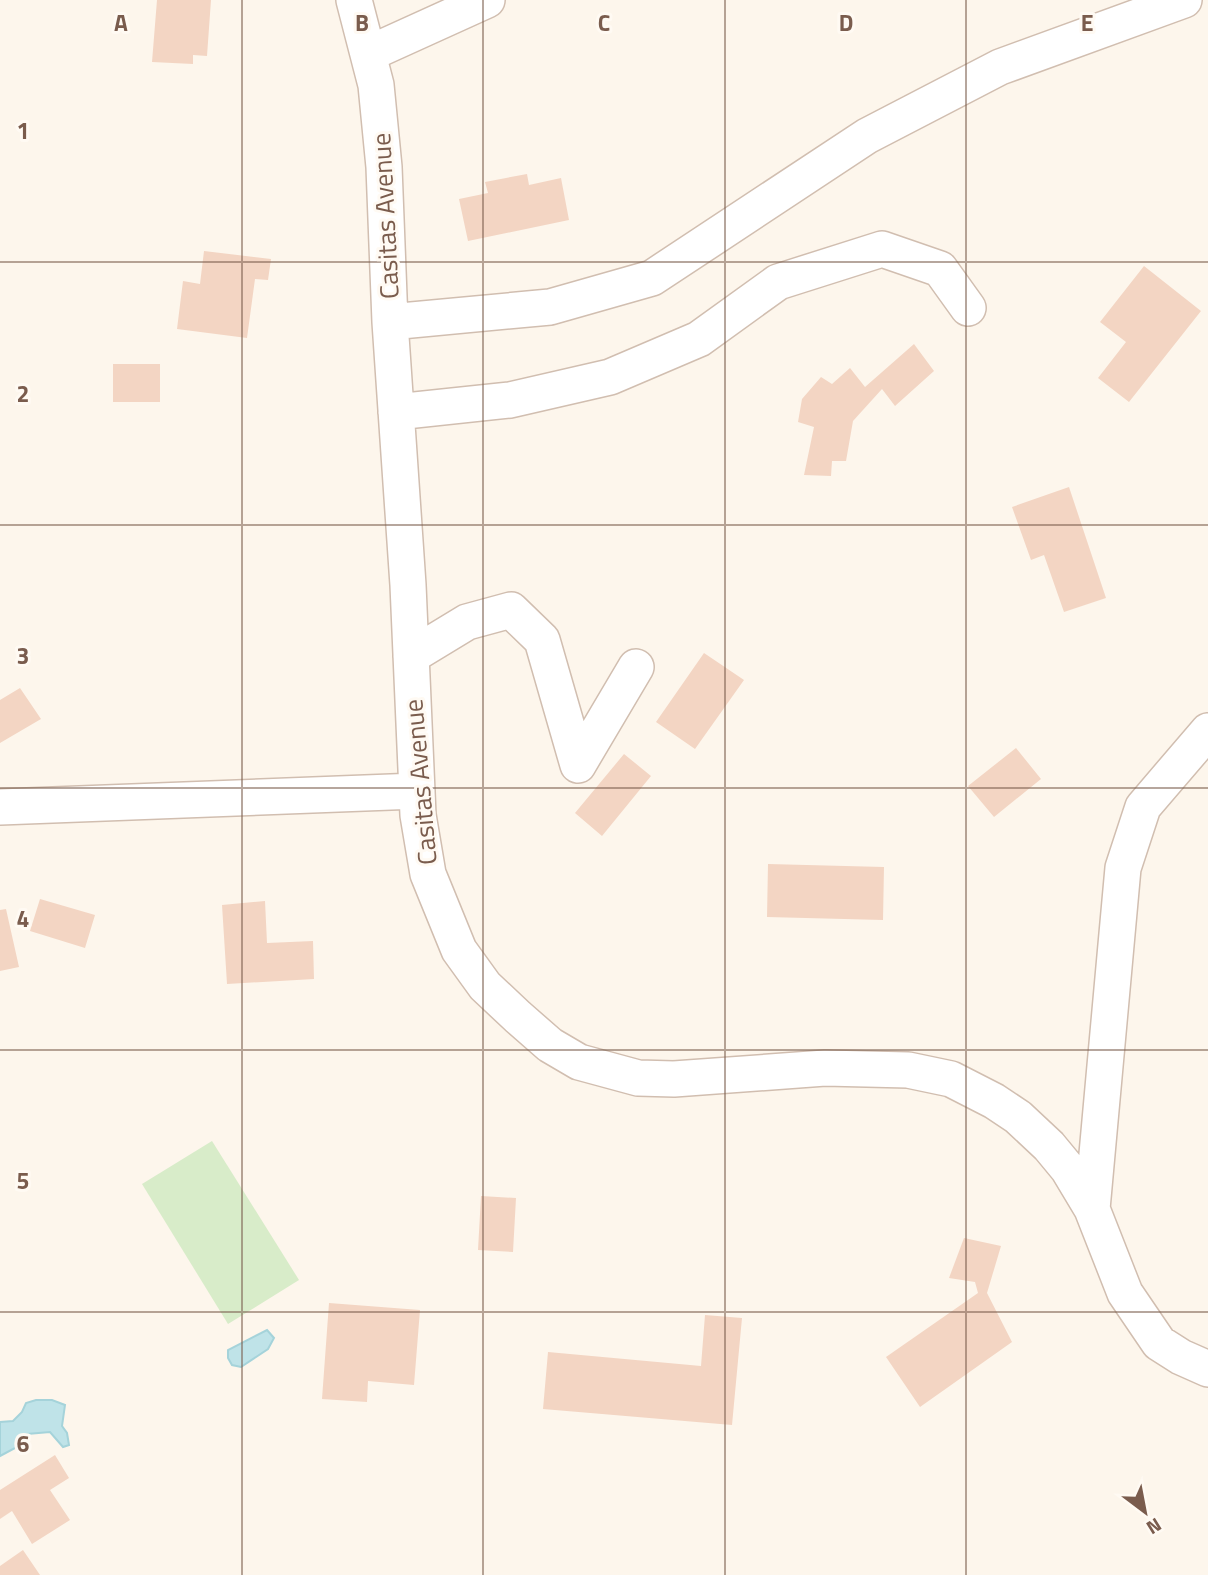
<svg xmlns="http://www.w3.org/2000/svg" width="1208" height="1575" font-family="'Titillium Web',sans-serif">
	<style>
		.green { fill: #d8ecc9 }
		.water { fill: #bfe3e8; stroke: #a5d3da; stroke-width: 2 }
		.building { fill: #f3d5c3 }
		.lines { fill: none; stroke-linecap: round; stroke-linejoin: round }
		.street-casing { stroke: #d1beb0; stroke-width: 38 }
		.street { stroke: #fff; stroke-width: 35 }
		.grid { fill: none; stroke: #7a5c4d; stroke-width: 2; stroke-opacity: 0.55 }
		.labels { text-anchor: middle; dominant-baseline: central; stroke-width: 6; stroke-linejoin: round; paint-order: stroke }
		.street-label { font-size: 26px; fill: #7a5c4d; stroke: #fffaf3 }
		.grid-label { font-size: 23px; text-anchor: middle; font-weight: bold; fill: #7a5c4d; stroke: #fffaf3; stroke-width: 6; stroke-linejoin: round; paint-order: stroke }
	</style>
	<rect width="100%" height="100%" fill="#fdf6ec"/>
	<path class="green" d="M212,1141L299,1280L228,1324L142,1184Z"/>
	<path class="water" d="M267,1330L274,1338L268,1349L241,1367L232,1365L228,1358V1350Z
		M36,1400H52L65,1405L62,1426L67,1433L69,1445L63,1447L50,1432L27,1434L17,1447L0,1456V1422L13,1421L22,1412L26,1403Z"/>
	<path class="building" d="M157,0H211L207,56L193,55V64L152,62Z
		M527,174L529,185L561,178L569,220L468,241L459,199L488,193L485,182Z
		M204,251L271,259L268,280L255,279L247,338L177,329L183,281L200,284Z
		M1144,266L1201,311L1129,402L1098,378L1126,342L1100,322Z
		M914,344L934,371L895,406L882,389L853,421L846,461H832L831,476L804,475L814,427L798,422L802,399L821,377L832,384L850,368L865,387Z
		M113,364H160V402H113Z
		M1069,487L1106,598L1064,612L1044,555L1031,560L1012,507Z
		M704,653L744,680L695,749L656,722Z
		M20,688L41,719L0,743V700Z
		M1016,748L1041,779L994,817L968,786Z
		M624,754L651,776L602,836L575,813Z
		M768,864L884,867L883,920L767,917Z
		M40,899L95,915L85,948L30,931Z
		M265,901L267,943L313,941L314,979L227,984L222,905Z
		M6,909L19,967L0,971V910Z
		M481,1196L516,1198L513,1252L478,1250Z
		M964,1238L1001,1246L987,1293L1012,1342L920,1407L886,1357L978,1293L975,1282L949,1278Z
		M329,1303L420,1310L414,1385L368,1381L367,1402L322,1399Z
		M705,1315L742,1318L732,1425L543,1409L548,1352L701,1366Z
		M55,1455L69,1478L50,1490L70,1520L32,1544L12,1511L0,1519V1490Z
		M23,1550L40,1575H0V1566Z"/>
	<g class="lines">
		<g class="street-casing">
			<path id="street" d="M354,0L376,85L384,167L390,322L408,585L418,815L428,874L459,950L485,986L518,1017L550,1045L579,1062L638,1078L674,1079L825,1068L908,1070L951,1079L994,1101L1018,1117L1049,1146L1068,1169L1092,1209L1125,1293L1159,1343L1181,1357L1208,1369
				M368,54L487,0
				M390,322L550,307L652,278L867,136L1000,67L1184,0
				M396,412L510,400L610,377L699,339L778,282L882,249L940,269L968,308
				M411,656L467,622L511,610L542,640L578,765L636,667
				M0,807L417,791
				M1092,1209L1123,868L1143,807L1208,731"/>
		</g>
		<use href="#street" class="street"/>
	</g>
	<path class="grid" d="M242,0V1575M483,0V1575M725,0V1575M966,0V1575M0,262H1208M0,525H1208M0,788H1208M0,1050H1208M0,1312H1208"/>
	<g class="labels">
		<g class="street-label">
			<text transform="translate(385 216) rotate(-93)">Casitas Avenue</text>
			<text transform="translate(420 782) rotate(-95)">Casitas Avenue</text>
		</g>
	</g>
	<g class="grid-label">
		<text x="121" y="31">A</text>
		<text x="362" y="31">B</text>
		<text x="604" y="31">C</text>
		<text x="846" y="31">D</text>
		<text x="1087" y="31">E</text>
		<text x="23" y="139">1</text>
		<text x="23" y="402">2</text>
		<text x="23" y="664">3</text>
		<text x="23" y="927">4</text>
		<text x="23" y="1189">5</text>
		<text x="23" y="1452">6</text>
	</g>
	<g transform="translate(1145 1512) rotate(148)" stroke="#fffaf3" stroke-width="5" paint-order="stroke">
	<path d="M0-5L12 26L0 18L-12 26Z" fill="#7a5c4d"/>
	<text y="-10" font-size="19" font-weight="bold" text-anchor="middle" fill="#7a5c4d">N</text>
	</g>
</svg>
